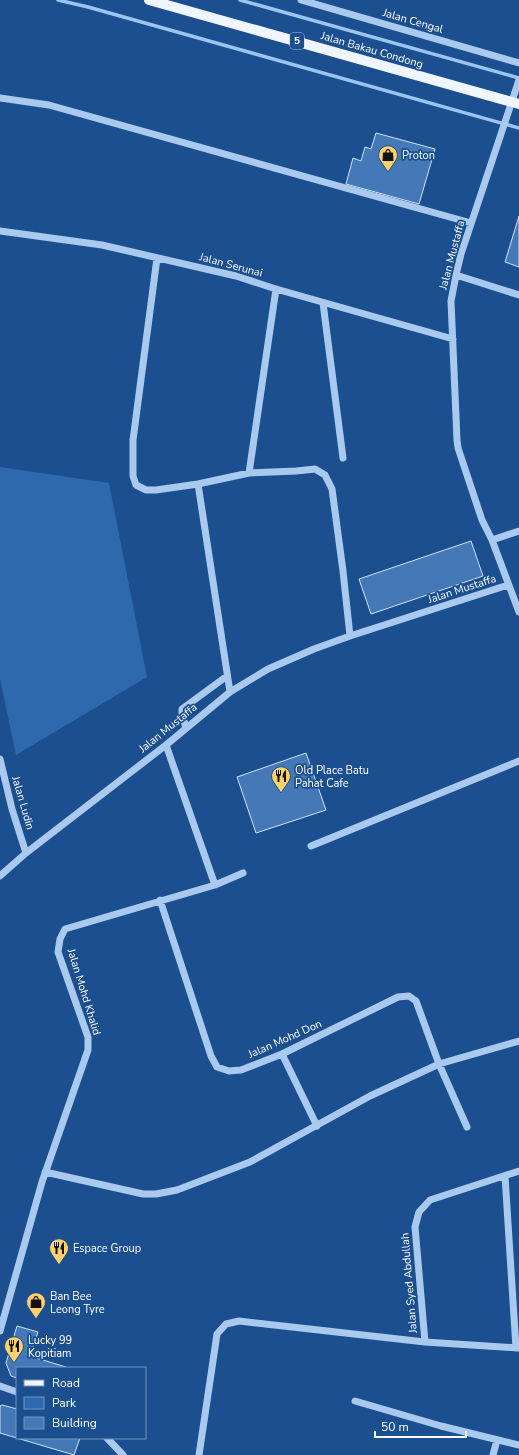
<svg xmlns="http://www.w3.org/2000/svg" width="519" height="1455" font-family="'Nunito Sans',sans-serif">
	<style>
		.green { fill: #2e69ad }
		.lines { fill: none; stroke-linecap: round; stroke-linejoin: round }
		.stream { stroke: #9cc4f0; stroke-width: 3.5 }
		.building { fill: #4478b7; stroke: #cfe3fa }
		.minor { stroke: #a9c9ee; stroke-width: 7 }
		.major { stroke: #f0f6ff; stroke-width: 10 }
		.labels { text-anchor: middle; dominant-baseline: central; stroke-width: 3.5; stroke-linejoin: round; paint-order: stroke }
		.shield { fill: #1b4f8f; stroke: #bbcadd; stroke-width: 1 }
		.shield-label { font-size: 10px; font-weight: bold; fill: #fff }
		.street-label { font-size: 11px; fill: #fff; stroke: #1b4f8f }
		.poi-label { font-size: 11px; fill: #fff; stroke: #1b4f8f; text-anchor: start }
	</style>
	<rect width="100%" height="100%" fill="#1b4f8f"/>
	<path class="green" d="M0,467L109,483L147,677L16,755L0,679Z"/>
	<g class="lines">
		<path class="stream" d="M58,0L88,7L519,128
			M240,0L519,78"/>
	</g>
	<path class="building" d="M376,133L435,149L419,204L346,184L353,158L361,161L365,147L371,149Z
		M519,216V267L505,262Z
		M471,541L483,576L371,614L359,579Z
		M306,753L326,810L256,833L237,777Z
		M17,1326L38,1332L30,1356L69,1368H17V1378L11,1376L6,1363Z
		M2,1405L17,1409V1438H80L74,1455L0,1433V1406Z"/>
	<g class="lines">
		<path class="minor" d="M301,0L519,63
			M519,80L461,254L456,275L451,301L457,440L458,448L482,520L492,540L519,612
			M0,98L49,105L471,223
			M0,231L102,245L236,276L276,289L453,339
			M157,258L133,440V476L136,485L146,490H156L198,484L249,473L296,471L315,469L325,475L332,489L343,571L350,636
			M456,275L519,295
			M323,303L343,458
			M249,473L276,289
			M198,484L230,692
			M492,540L519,531
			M186,728L182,714V709L227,676
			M166,745L215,885
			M0,759L12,809L26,853
			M311,846L519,761
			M0,876L26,853L166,745L230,692L268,669L314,649L350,636L508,585
			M160,900L211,1056L217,1067L229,1071L241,1070L282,1054L398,997L409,996L416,1001L439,1064L467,1127
			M282,1054L317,1126
			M45,1172L143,1194H156L177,1190L250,1162L370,1096L439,1064L519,1041
			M505,1176L516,1348
			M0,1331L42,1182L88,1050V1037L58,952L60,939L65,929L215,885L243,873
			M425,1342L415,1227L419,1212L430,1200L519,1171
			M0,1386L17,1392
			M355,1401L441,1426L519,1445
			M107,1438L123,1455
			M199,1455L217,1334L226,1324L239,1321L425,1342L519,1348
			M493,1455L497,1440"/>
		<path class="major" d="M149,0L519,104"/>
	</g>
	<defs>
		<g id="shop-pin" transform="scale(1)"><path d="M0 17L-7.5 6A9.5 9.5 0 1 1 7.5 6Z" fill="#ffd166" stroke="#1b4f8f"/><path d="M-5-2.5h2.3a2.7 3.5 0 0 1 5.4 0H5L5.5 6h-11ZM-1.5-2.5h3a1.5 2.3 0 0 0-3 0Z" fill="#111"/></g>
		<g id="restaurant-pin" transform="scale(1)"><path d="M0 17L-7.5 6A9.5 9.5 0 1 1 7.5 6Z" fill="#ffd166" stroke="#1b4f8f"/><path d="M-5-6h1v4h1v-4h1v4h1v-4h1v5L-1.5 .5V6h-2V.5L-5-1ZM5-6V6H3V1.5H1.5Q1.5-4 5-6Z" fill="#111"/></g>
	</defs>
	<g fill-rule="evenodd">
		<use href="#shop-pin" x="388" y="155"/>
		<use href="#restaurant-pin" x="281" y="776"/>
		<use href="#restaurant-pin" x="59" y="1248"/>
		<use href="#shop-pin" x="36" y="1302"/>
		<use href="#restaurant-pin" x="14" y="1346"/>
	</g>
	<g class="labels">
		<rect class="shield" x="290" y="33" width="14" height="16" rx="3"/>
		<g class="shield-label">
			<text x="297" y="41">5</text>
		</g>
		<g class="street-label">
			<text transform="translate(413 21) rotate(16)">Jalan Cengal</text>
			<text transform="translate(372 50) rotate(16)">Jalan Bakau Condong</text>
			<text transform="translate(452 255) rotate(-75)">Jalan Mustaffa</text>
			<text transform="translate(231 265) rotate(15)">Jalan Serunai</text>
			<text transform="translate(462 589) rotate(-18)">Jalan Mustaffa</text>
			<text transform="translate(168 728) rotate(-39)">Jalan Mustaffa</text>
			<text transform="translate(23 803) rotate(74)">Jalan Ludin</text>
			<text transform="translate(84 992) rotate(73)">Jalan Mohd Khalid</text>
			<text transform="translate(285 1039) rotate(-24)">Jalan Mohd Don</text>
			<text transform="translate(409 1283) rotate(-95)">Jalan Syed Abdullah</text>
		</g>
		<g class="poi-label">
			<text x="402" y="155">Proton</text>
			<text x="295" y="770">Old Place Batu<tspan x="295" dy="13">Pahat Cafe</tspan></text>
			<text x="73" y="1248">Espace Group</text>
			<text x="50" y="1296">Ban Bee<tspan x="50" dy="13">Leong Tyre</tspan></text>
			<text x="28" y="1340">Lucky 99<tspan x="28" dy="13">Kopitiam</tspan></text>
		</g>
	</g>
	<rect x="16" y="1367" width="130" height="72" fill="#1b4f8f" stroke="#7695bc"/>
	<rect x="24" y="1380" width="20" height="6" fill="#f0f6ff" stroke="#7695bc"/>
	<text x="52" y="1387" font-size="12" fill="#ffffff">Road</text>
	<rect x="24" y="1397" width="20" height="12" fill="#2e69ad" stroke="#7695bc"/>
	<text x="52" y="1407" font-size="12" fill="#ffffff">Park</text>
	<rect x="24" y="1417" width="20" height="12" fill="#4478b7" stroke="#7695bc"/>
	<text x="52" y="1427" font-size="12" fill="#ffffff">Building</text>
	<path d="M375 1431v6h91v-6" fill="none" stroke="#ffffff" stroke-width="2"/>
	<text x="381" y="1431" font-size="12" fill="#ffffff" stroke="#1b4f8f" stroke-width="3" paint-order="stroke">50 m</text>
</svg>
